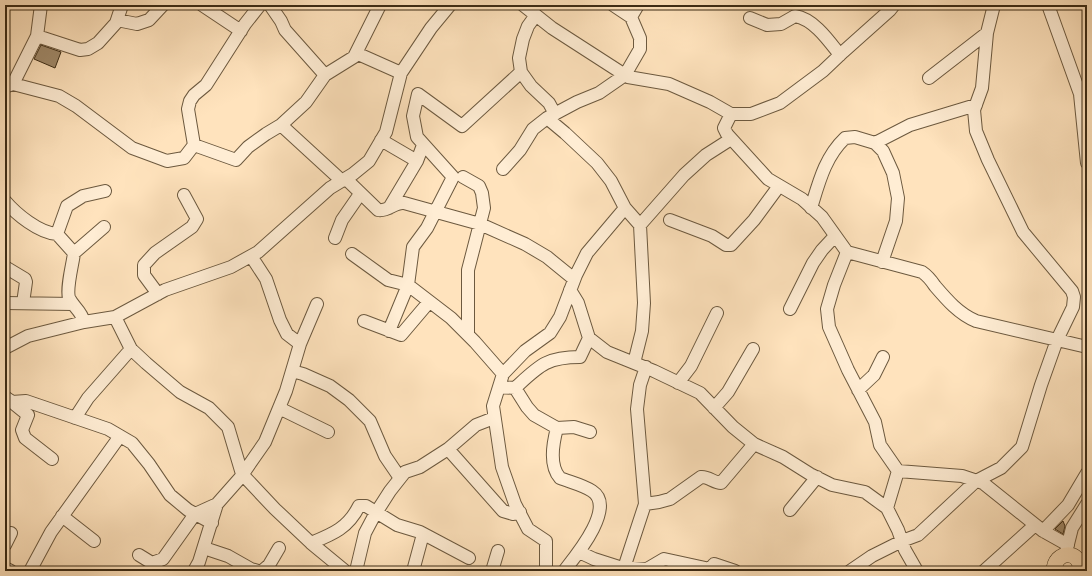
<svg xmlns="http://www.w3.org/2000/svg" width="1092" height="576" font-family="Alegreya,serif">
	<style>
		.building { fill: #a18b6c; stroke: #3b2b15 }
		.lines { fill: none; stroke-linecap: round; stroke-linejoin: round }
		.minor-casing { stroke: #6c593f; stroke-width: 14 }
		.major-casing { stroke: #3b2b15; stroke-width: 16 }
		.minor { stroke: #ffedd4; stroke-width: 12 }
		.major { stroke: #ffe3bd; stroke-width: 15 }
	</style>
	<rect width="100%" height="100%" fill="#ffe3bd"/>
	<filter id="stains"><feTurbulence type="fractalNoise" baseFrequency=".005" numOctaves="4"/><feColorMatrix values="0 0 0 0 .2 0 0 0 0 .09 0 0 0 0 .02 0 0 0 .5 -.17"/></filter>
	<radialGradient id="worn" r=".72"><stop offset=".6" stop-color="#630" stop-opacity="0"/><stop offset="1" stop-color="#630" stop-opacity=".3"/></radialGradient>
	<path class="building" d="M41,45L61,52L55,68L34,59Z
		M1063,521L1065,526L1063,534L1055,529Z"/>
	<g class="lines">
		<g class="minor-casing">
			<path id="minor" d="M202,5L241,31
				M270,5L281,21L285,30L325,75
				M523,5L552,28L628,77L669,84L710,102L731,114H751L780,103L823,71L843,52L890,10L894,5
				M613,5L631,17
				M1048,5L1080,94L1087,163
				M536,15L528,26L523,39L519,58L521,72L531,86L549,103L555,114
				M750,18L767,25L781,24L795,16C814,19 829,41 840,55
				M117,20L137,24L149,20L163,5
				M37,36L80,50L88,49L98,43L116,23L122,5
				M356,53L401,73
				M929,78L987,33
				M13,84L37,36L41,5
				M5,87L13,84L59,96L76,106L132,148L167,161L184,158L194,145L188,109L190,101L194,95L206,85L245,24L260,5
				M731,114L724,128L727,134L768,179L802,199L822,217L847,252L922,272C928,276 931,280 935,286C947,300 959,314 976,321L1087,347
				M547,118L565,133L597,163L611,181L625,208L640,225L644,303L642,331L634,363
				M281,125L342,181
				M381,140L417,161L423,145
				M875,143L910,125L976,105
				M194,145L236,160L248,147L266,134L281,125L306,102L325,75L354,57L380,5
				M503,169L520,150L533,129L547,118L577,102L599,93L625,75L640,49V38L631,17L638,5
				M463,177L479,186L482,193L484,208L468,270V335
				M346,179L378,210C388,212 394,202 404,203L480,224L525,244L547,257L574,279
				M5,201C16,214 39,233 57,234
				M389,208L417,161
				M811,208C819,182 825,157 845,138L855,137L875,143L883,151L893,173L898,198L896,221L882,262
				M670,220L712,236L726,245H731L754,220L779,186
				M640,225L684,175L706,155L731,139
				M335,238L342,220L360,194
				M847,252L834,285L827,309L829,327L848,370L875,422L880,445L898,471L962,476L983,483L1043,531L1068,545
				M74,253L104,227
				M352,254L388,280L408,285L451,318L475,342L503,374
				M5,267L25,279L26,282L23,303
				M570,290L578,303L589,338L607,352L654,371L700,393L733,427L754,444L783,457L810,474L832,485L865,492L887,508L898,530L905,550L917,571
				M158,294L144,275V265L155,253L192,227L197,219L184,195
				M5,303L73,304
				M790,309L813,263L822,250L835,236
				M115,317L131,349L146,363L180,392L209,408L228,427L242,474L275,509L311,543L345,571
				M364,321L401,335L429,302
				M84,322C81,310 74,308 69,298C66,288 73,263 74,253L57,234L67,206L83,196L105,191
				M389,331L408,285L413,247L427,228L453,177L417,137L413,116L418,94L462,126L521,72
				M300,344L317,304
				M5,348L28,336L84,322L115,317L165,290L231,267L258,252L330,188L353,174L369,161L386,132L401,73L431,28L450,5
				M292,371L303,374L330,386L349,400L370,421L385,456L400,478
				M678,383L691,366L717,313
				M499,387L515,388C539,366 546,357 580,357L589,338
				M515,388L527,407L534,415L557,428L574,427L590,432
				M858,390L874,375L883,357
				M5,397L12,402L26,401L108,429L132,443L149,464L170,495L188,510L212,523
				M12,402L28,415L22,430L25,438L52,459
				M279,408L328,432
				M714,408L728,392L753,349
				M75,418L88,398L131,349
				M557,428C553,443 549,466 560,478C570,482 583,485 592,491C617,507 575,557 564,571
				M448,449L503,511L513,514L520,512
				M645,504L659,502L670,499L701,477C708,476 714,483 721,483L754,444
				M887,508L898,471
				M790,510L817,477
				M62,516L94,541
				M1043,531L1068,505L1087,473
				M311,543C333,534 348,528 359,506H366L397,525L420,532L469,558
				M5,545L11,533
				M204,548L228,556L251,569L258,571
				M579,552L594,559L619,567L647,569L664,559L710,569L714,564L735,571
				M1066,552L1072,528L1087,504
				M139,555L152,563L163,559L195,514L217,504
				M5,568L11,571
				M624,568L645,504L637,409L640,385L646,367
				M30,571L51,532L120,436
				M194,571L199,562L217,504L240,478L265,442L286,391L300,344L287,334L280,320L266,279L251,256
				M262,571L269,565L279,548
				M356,571L365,533L374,516L390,491L405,472L420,467L448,449L476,425L494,418
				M413,571L423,534
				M492,571L498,551
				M546,571V541L528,529L515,504L502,467L493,406L503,374L525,351L550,333L560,317L576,275L587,253L625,208
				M850,571L872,556L902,541L918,535L976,481L1001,468L1022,447L1041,385L1057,340L1073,307L1074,297L1072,291L1023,232L988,160L976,131L974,110L982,88L987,33L994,5
				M984,571L1035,525"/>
		</g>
		<g class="major-casing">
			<path id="major" d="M1054,571C1054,550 1081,549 1081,571"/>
		</g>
		<use href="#minor" class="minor"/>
		<use href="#major" class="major"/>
	</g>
	<rect width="1092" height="576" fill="none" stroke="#ffe3bd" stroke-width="20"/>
	<rect x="6" y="6" width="1080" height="564" fill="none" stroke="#3b2b15" stroke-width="2"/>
	<rect x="10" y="10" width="1072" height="556" fill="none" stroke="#3b2b15"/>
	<rect width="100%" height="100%" filter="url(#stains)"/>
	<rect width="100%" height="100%" fill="url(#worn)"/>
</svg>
